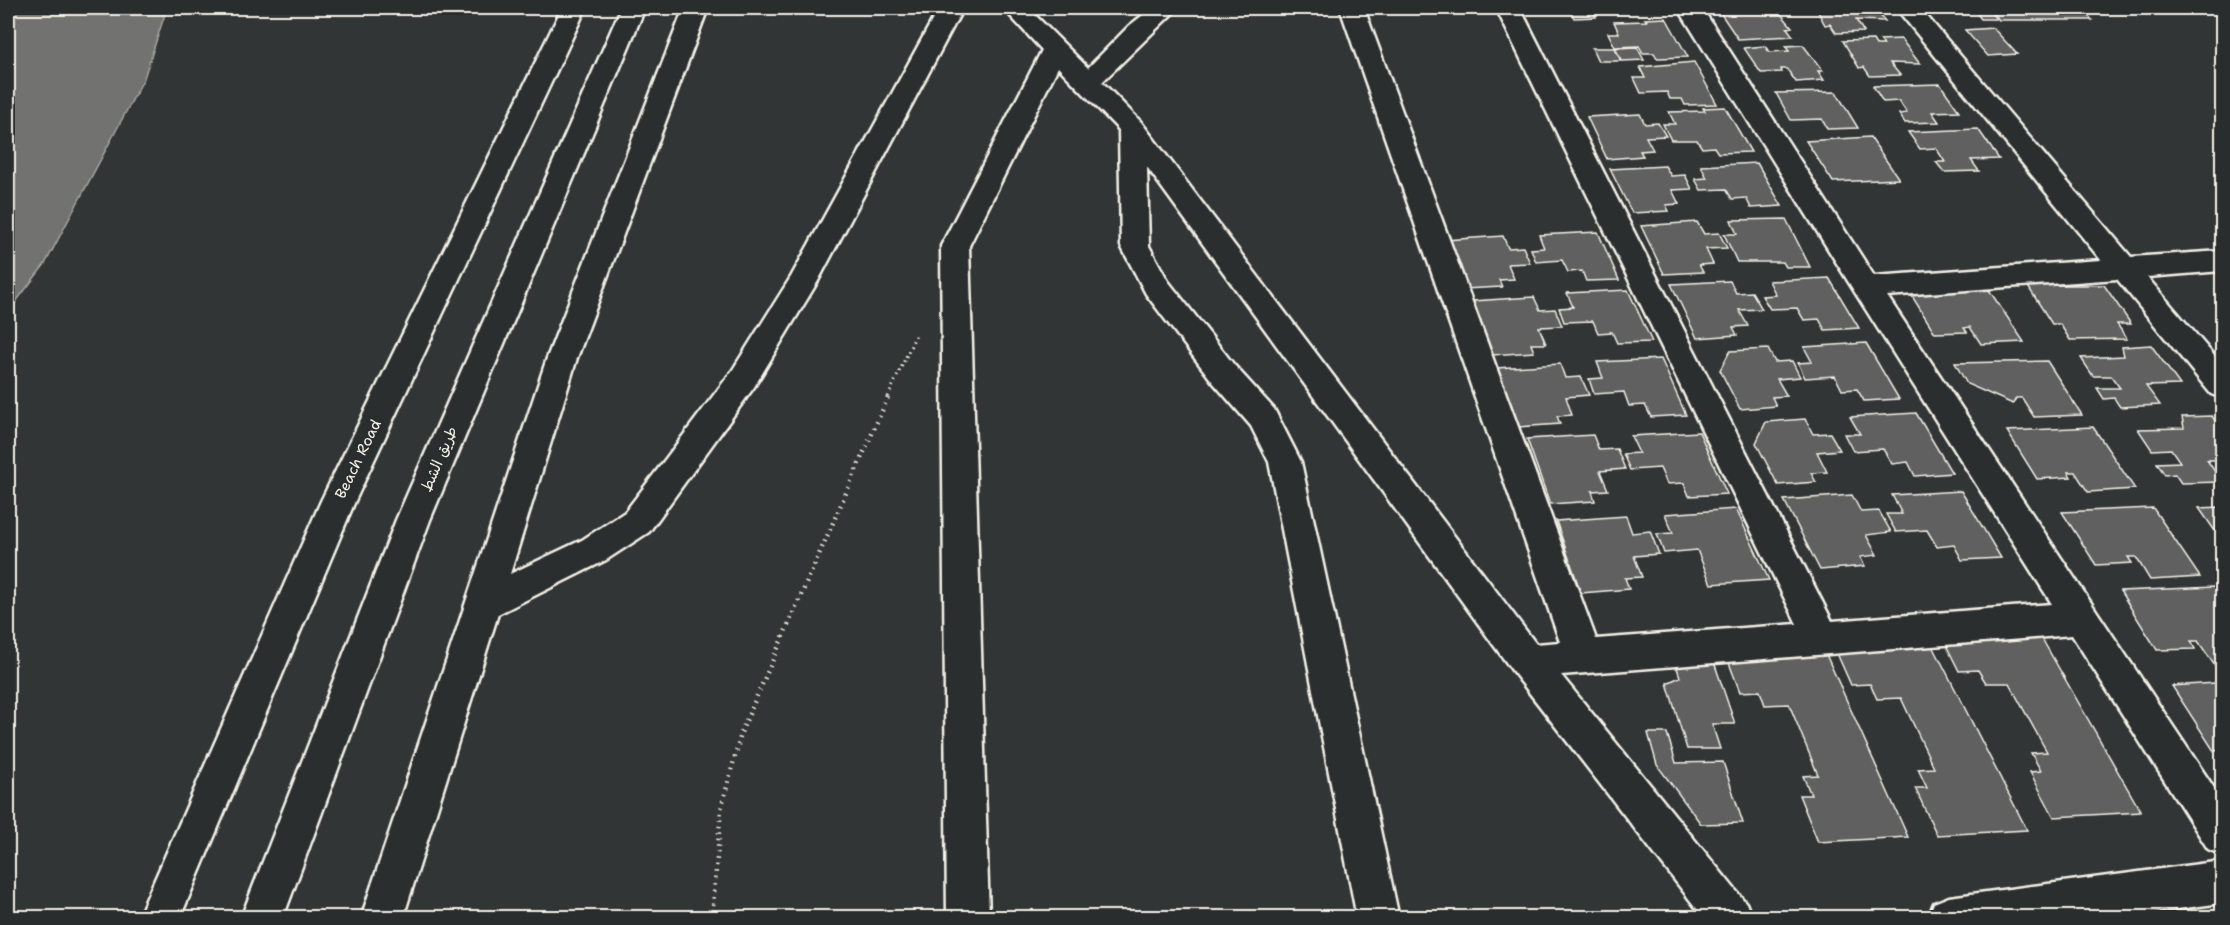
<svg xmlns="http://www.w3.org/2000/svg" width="2230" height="925" font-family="'Shantell Sans','Playpen Sans Arabic',sans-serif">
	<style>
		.water { fill: #727370; stroke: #a6a5a0; stroke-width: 1.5 }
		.building { fill: #5f605f; stroke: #f4f1e8; stroke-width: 1.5 }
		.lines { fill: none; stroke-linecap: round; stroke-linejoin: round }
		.minor-casing { stroke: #f4f1e8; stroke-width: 5 }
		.major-casing { stroke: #f4f1e8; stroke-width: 5 }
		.path-far1 { stroke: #f4f1e8; stroke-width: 3; stroke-dasharray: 1.5 4; stroke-linecap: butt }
		.path { stroke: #f4f1e8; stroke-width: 4.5; stroke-dasharray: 1.5 5; stroke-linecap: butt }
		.minor { fill: #2a2d2e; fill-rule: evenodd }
		.major { fill: #2a2d2e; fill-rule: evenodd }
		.labels { text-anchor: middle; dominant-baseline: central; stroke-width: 6; stroke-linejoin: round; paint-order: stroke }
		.street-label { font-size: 15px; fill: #f4f1e8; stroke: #2a2d2e }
	</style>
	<rect width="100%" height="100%" fill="#323535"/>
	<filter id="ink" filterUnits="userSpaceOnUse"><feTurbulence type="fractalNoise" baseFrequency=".0167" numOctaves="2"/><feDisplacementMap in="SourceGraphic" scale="12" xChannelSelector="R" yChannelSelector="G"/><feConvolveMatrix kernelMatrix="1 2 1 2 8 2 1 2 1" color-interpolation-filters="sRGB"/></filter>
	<g filter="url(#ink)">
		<path class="water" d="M8,8H167L144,78L45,264L8,312Z"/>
		<path class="building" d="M1569,8H1591L1596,17L1574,18Z
			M1717,8H1739L1740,10L1776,8L1792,27L1787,28L1793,36L1738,39Z
			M1816,8H1874L1885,21L1856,20L1864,32L1836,33L1830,24L1825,25Z
			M1973,8H1988L1996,19H1981Z
			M1990,8H2082L2092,20H1999Z
			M1666,18L1688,57L1657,58L1654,53H1643L1639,46L1615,47L1608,33H1619L1614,22L1647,21L1645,19Z
			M1993,28L2017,54L1988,56L1965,30Z
			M1901,39L1920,64L1890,63L1900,75L1870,76L1864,67L1859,68L1843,41L1873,40L1876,45H1884L1880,40Z
			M1803,45L1823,71H1818L1824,80L1796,82L1787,69H1781L1782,72L1761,73L1744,48L1765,46L1769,52L1789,51L1785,46Z
			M1637,47L1644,60L1622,61L1615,48Z
			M1592,48H1614L1621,61H1598Z
			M1694,62L1717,104L1685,105L1682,99H1670L1667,92L1641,93L1634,78H1645L1640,67Z
			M1940,84L1959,111L1932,112L1939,122L1905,123L1899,114L1907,113L1899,101L1883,102L1873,86Z
			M1836,92L1858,128L1827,129L1822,119L1791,120L1776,93Z
			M1725,107L1751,152L1718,153L1714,147L1702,148L1697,140H1671L1663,124H1675L1669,112L1705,111L1703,108Z
			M1640,114L1645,124L1658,123L1666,136L1646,137L1653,150L1640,151L1643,156L1607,159L1587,117Z
			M1978,129L1999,159L1971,160L1979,171L1944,172L1936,162H1945L1936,148L1920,149L1908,132Z
			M1870,137L1899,179L1833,182L1806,141Z
			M1757,163L1782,206L1751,208L1746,198L1732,199L1726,189L1701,190L1695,179L1707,178L1701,166Z
			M1665,166L1671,176L1685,175L1692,189L1672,190L1679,204L1666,205L1669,211L1632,213L1610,169Z
			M1786,219L1810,267H1786L1783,262H1737L1724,234H1737L1731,220Z
			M1697,222L1704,234L1719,233L1727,248L1706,249L1713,264L1699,265L1703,272L1664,274L1641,226Z
			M1598,232L1619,280L1586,281L1582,271L1568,272L1562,260L1536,262L1531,249L1544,248L1539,235Z
			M1503,236L1508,248L1523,247L1530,263L1508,264L1514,279L1499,280L1502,287L1463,289L1445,240Z
			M1829,278L1859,328L1825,330L1819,319L1804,320L1797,308L1770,309L1762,296L1776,295L1769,281Z
			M1730,281L1736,293L1752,292L1762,309L1739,310L1748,326L1733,327L1737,335L1697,338L1671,284Z
			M2027,285H2104L2131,324H2117L2127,339L2070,340L2060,324H2052Z
			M1628,290L1652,342L1617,343L1612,332L1598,333L1593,321L1564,322L1559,308L1573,307L1567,293Z
			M1989,290L2024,342L1981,344L1970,327L1964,328L1967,332L1935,333L1910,293Z
			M1534,297L1540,310L1555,309L1562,326L1539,327L1546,344H1531L1534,352L1492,355L1473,301Z
			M1866,343L1899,399L1864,401L1857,389L1842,390L1835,376L1805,378L1798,363L1812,362L1804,347Z
			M2151,345L2180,385L2146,386L2160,405L2120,407L2114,398L2104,399L2097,388H2120L2111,376H2093L2081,358L2124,356L2122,347Z
			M1768,349L1775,362L1792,361L1800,377L1777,379L1787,396L1772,397L1776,406L1740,409L1720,370L1730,351Z
			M1661,359L1686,415L1651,417L1645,405L1629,406L1624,392L1594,394L1589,379L1603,378L1597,362Z
			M2047,361L2082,415L2034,417L2022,398H2016L2013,404L1967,384L1955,363Z
			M1560,364L1565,378L1581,377L1589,395L1566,397L1572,415L1557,416L1560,424L1517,427L1496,368Z
			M1916,413L1952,473L1915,476L1908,462L1892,464L1883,449L1853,451L1844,434H1860L1850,417Z
			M2212,416L2222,431V460H2207L2222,482L2181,483L2175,474L2165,475L2157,463L2180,462L2171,449L2152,450L2138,429L2184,428L2182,417Z
			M1805,419L1813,434L1830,433L1840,450L1817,452L1827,472L1811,473L1816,482L1778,485L1756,443L1766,422Z
			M2093,427L2135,489L2088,492L2075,472H2068L2071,477L2037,479L2007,431Z
			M1699,432L1727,494L1689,496L1684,483L1667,484L1660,468L1630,470L1623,454L1639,453L1631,436Z
			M1593,435L1599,450L1617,449L1625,469L1600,471L1608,490L1592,491L1595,501L1550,504L1527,439Z
			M1961,491L2001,558L1962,560L1954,545L1937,547L1927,530L1896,532L1886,514H1902L1892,495Z
			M1852,495L1861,512L1879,511L1891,532L1866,535L1877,555L1860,557L1865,566L1820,570L1784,500Z
			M2222,507V530L2215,531L2199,508Z
			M2153,508L2200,577L2150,580L2136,557H2128L2132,563L2096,565L2062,512Z
			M1736,509L1769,580L1711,584L1697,550L1664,553L1657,534L1673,533L1665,514Z
			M1626,516L1632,533L1650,531L1659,554L1634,556L1642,577L1625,578L1629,589L1581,593L1556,521Z
			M2215,587L2222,598V666H2215L2198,641H2191L2195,649L2157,650L2120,591Z
			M2037,630L2141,812L2054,817L2030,772L2041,771L2031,753L2047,752L2009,683H1986L1978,670L1959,671L1941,635Z
			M1932,644L2027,830L1937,835L1915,788H1927L1918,769L1934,768L1901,698L1877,699L1870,684L1851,685L1835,649Z
			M1824,650L1908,837L1818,842L1799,795H1811L1803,776L1818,775L1789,704L1765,705L1760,691L1740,692L1726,655Z
			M1673,656H1712L1735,724H1712L1720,749H1687L1667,683L1680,677Z
			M2215,683L2222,694V750L2214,751L2172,686Z
			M1648,733H1667L1676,763L1723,762L1743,823L1701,824L1657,765Z"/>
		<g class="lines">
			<g class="minor-casing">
				<path id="minor" d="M684,8H708L577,358L510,574L582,540L625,512L655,473L732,371L791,277L939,8H963L818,281L754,387L649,532L606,560L498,614L403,918H361L547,358Z
					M1003,8H1028L1088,68L1129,26L1152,8H1178L1102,82L1141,122L1536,644L1560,642L1340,8H1364L1596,639L1797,624L1496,8H1520L1832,621L2052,604L1856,294L1678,8H1702L1874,276L2101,260L1896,8H1920L2131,257L2222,251V271L2147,277L2222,365V398L2211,394L2117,279L1887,296L2222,800V855L2208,849L2072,635L1561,675L1746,903L1752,918H1704L1514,673L1147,167L1149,246L1168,281L1234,365L1274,409L1301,462L1399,918H1357L1269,462L1251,426L1212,381L1146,294L1121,246L1119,130L1058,67L969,246L989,918H947L941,246L1042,50Z
					M2222,861V903L2111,918H1928L1934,903L1949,897Z"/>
			</g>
			<g class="major-casing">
				<path id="major" d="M562,8H586L355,501L180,918H138L321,501Z
					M621,8H645L430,520L283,918H241L396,520Z"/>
			</g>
			<path class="path-far1" d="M888,397L917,332"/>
			<path class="path" d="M712,918L721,809L742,730L889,395"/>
			<use href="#minor" class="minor"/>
			<use href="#major" class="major"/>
		</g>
	</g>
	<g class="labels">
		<g class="street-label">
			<text transform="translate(358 459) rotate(-64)">Beach Road</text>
			<text transform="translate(439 459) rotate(-67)">طريق الشط</text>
		</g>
	</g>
	<rect width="2230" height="925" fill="none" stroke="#2a2d2e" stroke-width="30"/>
	<rect x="15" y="15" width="2200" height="895" fill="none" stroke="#f4f1e8" stroke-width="2" filter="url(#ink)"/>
</svg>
